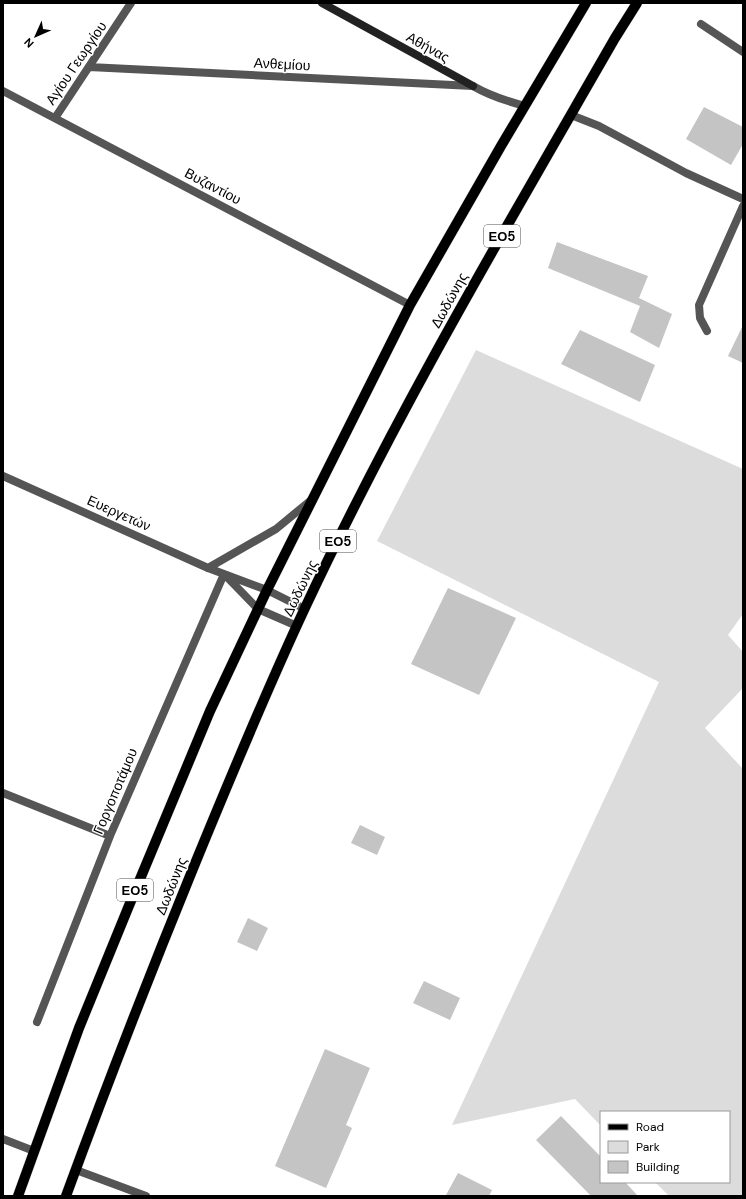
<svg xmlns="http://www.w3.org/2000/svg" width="746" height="1199" font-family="'DM Sans',sans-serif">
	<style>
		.green { fill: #dcdcdc }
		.building { fill: #c4c4c4 }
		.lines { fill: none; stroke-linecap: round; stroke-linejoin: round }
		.primary-casing { stroke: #dbdbdb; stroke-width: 11 }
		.lane { stroke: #555; stroke-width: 8 }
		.street { stroke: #555; stroke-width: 8 }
		.secondary { stroke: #222; stroke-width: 8 }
		.primary { stroke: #000; stroke-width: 10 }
		.labels { text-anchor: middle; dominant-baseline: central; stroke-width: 3; stroke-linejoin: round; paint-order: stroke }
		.shield { fill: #fff; stroke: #4c4c4c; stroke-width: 1 }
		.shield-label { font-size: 13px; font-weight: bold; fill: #000 }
		.street-label { font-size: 14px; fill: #000; stroke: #fff }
	</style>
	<rect width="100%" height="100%" fill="#fff"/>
	<path class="green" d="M476,350L743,469V614L728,635L743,652V688L705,728L743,769V1196H669L655,1182H729V1112H601V1126L575,1099L452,1125L659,682L377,541Z"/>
	<path class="building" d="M704,107L743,127V144L731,165L686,139Z
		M557,242L648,276L639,298L672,314L659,348L630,332L640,306L548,268Z
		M743,325V363L728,356Z
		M580,330L655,365L640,402L561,364Z
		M448,588L516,618L479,695L411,664Z
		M360,825L385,837L377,855L351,843Z
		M248,918L268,928L257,951L237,942Z
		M424,981L460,998L450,1020L413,1003Z
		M325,1049L370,1068L346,1125L352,1128L326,1188L275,1166Z
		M561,1116L601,1157V1182H625L638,1196H591L536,1140Z
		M458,1173L492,1190L489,1196L446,1195Z"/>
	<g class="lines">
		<g class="primary-casing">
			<path id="primary" d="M18,1196L79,1028L128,908L210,711L267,590L410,305L501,146L586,3
				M66,1196C106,1087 148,979 192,871C228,783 264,696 304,610C396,413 507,226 615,38L637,3"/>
		</g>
		<path class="lane" d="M701,24L743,52
			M707,331L700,318L699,305L743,206"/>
		<path class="street" d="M89,67L473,86C490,96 506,101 525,106
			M3,91L410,305
			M571,115L599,126L686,173L743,199
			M55,118L131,3
			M3,476L208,568L267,590L305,609
			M208,568L276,529L310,501
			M226,576L258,609L297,626
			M3,793L110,836
			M37,1022L110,836L224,574
			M3,1139L34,1151
			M76,1170L146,1196"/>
		<path class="secondary" d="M322,3L473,86"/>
		<use href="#primary" class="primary"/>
	</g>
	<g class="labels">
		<g class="shield">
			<rect x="484" y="225" width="36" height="22" rx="3"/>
			<rect x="320" y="530" width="36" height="22" rx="3"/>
			<rect x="117" y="879" width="36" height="22" rx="3"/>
		</g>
		<g class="shield-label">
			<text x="502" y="236">ΕΟ5</text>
			<text x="338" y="541">ΕΟ5</text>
			<text x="135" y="890">ΕΟ5</text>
		</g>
		<g class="street-label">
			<text transform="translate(428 47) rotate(29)">Αθήνας</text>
			<text transform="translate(76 63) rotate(-56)">Αγίου Γεωργίου</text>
			<text transform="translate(282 64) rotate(3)">Ανθεμίου</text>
			<text transform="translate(213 186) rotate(28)">Βυζαντίου</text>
			<text transform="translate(449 300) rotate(-61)">Δωδώνης</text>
			<text transform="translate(119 513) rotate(24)">Ευεργετών</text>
			<text transform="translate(300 588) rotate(-64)">Δωδώνης</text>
			<text transform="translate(115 791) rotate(-67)">Γοργοποτάμου</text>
			<text transform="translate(171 886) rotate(-68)">Δωδώνης</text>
		</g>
	</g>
	<rect width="746" height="1199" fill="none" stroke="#000000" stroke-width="8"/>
	<rect x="600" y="1111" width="130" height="72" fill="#ffffff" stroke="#999999"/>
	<rect x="608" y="1124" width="20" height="6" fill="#000000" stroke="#999999"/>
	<text x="636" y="1131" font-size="12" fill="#000000">Road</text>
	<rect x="608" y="1141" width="20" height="12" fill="#dcdcdc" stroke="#999999"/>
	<text x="636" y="1151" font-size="12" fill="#000000">Park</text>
	<rect x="608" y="1161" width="20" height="12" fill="#c4c4c4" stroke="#999999"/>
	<text x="636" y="1171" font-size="12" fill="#000000">Building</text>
	<g transform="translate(36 36) rotate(225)" stroke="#ffffff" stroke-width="3" paint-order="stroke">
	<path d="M0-3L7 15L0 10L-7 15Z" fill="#000000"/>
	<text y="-6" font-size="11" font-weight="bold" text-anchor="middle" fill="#000000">N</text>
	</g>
</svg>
